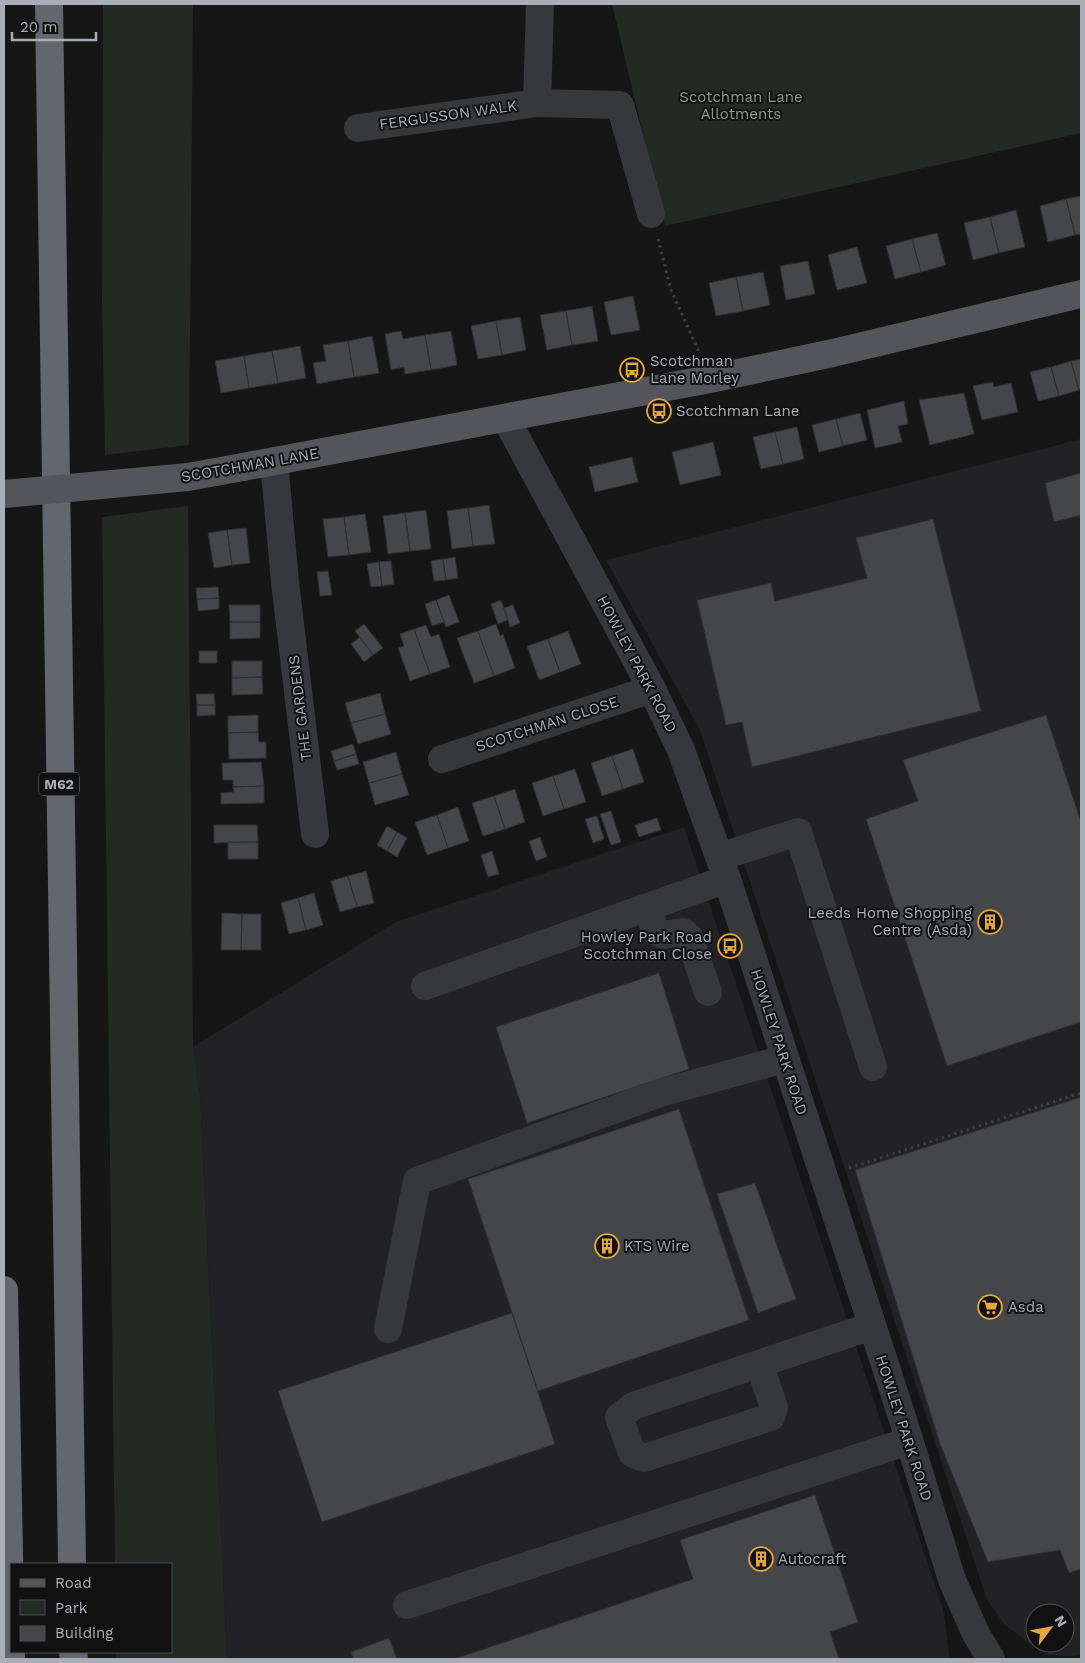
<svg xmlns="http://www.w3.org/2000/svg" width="1085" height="1663" font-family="'Work Sans',sans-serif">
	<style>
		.built { fill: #222224; fill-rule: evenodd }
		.green { fill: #222a23 }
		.building { fill: #45464a; stroke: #303033 }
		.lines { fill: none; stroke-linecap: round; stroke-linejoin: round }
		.path { stroke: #3d3f43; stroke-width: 3; stroke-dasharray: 2.5 4; stroke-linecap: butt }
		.minor { stroke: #37383c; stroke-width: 28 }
		.major { stroke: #53555b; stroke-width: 28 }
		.highway { stroke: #63666d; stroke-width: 28 }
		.major-bridge { stroke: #53555b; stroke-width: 28 }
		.labels { text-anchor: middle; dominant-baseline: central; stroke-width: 4; stroke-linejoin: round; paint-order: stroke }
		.shield { fill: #111112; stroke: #7b7e85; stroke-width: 1 }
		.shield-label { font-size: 14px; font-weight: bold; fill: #a9adb6 }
		.park-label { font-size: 15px; fill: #81a082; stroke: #111112 }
		.street-label { font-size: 15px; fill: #a9adb6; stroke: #111112 }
		.poi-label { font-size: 15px; fill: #a9adb6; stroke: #111112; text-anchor: start }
	</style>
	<rect width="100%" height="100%" fill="#161617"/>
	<path class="built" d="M1081,439V1655L1075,1656L1046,1655L1005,1625L987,1600L700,730L606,560ZM1035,1613H1065V1643H1035Z
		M684,827L943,1609L950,1659H227L200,1095L193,1047L396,922Z"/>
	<path class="green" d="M103,4H193L189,445L105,455L102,304Z
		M612,4H1081V133L665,226Z
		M188,506L193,1047L200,1095L227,1659H116V1652H171V1564H115L102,517Z"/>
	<path class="building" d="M1081,196V234L1075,235L1066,199Z
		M1066,199L1075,235L1048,242L1040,206Z
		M1016,210L1025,247L999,253L990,217Z
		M990,217L999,253L973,260L964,223Z
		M937,233L946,265L921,272L912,239Z
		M912,239L921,272L895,279L886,246Z
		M857,247L867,283L837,290L828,255Z
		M808,261L815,294L786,300L780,266Z
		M763,272L770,305L743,311L736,277Z
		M736,277L743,311L716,316L709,283Z
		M633,296L640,330L611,335L604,302Z
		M592,306L598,341L572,345L566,311Z
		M566,311L572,345L547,350L540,315Z
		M520,317L526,350L502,355L496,321Z
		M496,321L502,355L478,359L471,326Z
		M401,331L403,339L425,335L431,370L405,374L404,367L391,370L385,334Z
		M451,331L457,365L431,370L425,335Z
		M372,336L379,373L354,377L348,341Z
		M348,341L354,377L317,384L313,363L326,361L323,345Z
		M300,346L306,378L278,383L272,351Z
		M272,351L278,383L249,388L244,356Z
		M244,356L249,388L221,393L215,361Z
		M1081,359V389L1079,390L1071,361Z
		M1071,361L1079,390L1059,396L1051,367Z
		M1051,367L1059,396L1038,401L1030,372Z
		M993,382L994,387L1011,383L1018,412L982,420L973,386Z
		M964,393L974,434L930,445L919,400Z
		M904,401L908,424L898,426L902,442L875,448L867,410Z
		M860,413L867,440L843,446L836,419Z
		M836,419L843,446L819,452L812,425Z
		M797,427L804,459L783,464L775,432Z
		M775,432L783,464L761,469L753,437Z
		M713,442L721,475L680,485L672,452Z
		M632,457L638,482L595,492L589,467Z
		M1081,473V515L1054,522L1045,483Z
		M489,505L495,544L473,546L468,508Z
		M468,508L473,546L452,549L447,511Z
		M426,510L431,549L410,551L405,513Z
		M405,513L410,551L388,554L383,516Z
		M365,514L371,552L349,555L344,517Z
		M344,517L349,555L328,557L323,519Z
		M933,519L981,711L752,767L742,722L726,725L697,600L771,583L775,601L867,578L856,538Z
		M246,528L250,563L232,565L227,530Z
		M227,530L232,565L214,568L208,533Z
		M455,557L458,578L446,580L443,559Z
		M443,559L446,580L434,581L431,561Z
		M391,561L394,584L382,586L379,562Z
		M379,562L382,586L371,587L367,564Z
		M328,571L332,595L320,596L317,572Z
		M218,587L219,598L197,599L196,588Z
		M449,595L459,622L446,627L436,600Z
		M219,598V609L198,611L197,599Z
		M436,600L444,622L432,626L425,604Z
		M501,600L508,620L498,624L491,604Z
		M229,605H260V622H230Z
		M513,605L520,623L510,627L504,608Z
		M230,622H260V638L230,639Z
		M364,624L383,648L373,655L355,631Z
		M496,624L500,636L503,634L515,668L494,676L478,631Z
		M426,625L431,637L439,634L450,667L430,674L414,629Z
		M414,629L430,674L410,681L398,648L404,646L400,634Z
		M478,631L494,676L474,683L457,638Z
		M568,631L581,664L560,672L548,639Z
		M360,637L373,655L364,662L351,644Z
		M548,639L560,672L539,680L527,646Z
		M199,651H217V663H199Z
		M232,661H262V677L232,678Z
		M262,677L263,694L232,695V678Z
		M380,693L385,714L351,723L345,703Z
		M196,694H214L215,705H197Z
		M197,705H215V715L197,716Z
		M385,714L391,734L358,744L351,723Z
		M258,715V732L228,733V716Z
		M1046,715L1081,822V1022L947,1066L866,819L918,801L903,760Z
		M258,732L259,742H266V758L229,759L228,733Z
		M353,744L356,754L334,761L331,751Z
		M633,749L644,782L623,789L612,756Z
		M396,752L402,774L369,783L363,762Z
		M356,754L359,764L337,770L334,761Z
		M612,756L623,789L602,796L591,763Z
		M261,762L264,786L233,787V780H223L222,763Z
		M575,769L586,802L564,809L553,776Z
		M402,774L409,795L375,805L369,783Z
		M553,776L564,809L543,816L532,783Z
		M264,786V803L221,804V793L234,792L233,787Z
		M515,789L525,822L505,829L494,796Z
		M494,796L505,829L483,836L472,803Z
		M458,807L469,841L448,848L437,815Z
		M611,811L621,842L611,845L600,814Z
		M437,815L448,848L427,855L415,822Z
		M597,816L604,839L593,843L585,819Z
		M657,818L661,830L639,837L635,825Z
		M214,825H257L258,842L214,843Z
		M387,826L397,832L387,851L377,845Z
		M397,832L407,838L397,857L387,851Z
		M540,837L547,857L536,861L529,841Z
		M228,842H258V859H228Z
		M492,851L499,874L488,877L481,855Z
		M366,871L374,903L357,907L348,876Z
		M348,876L357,907L340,912L331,881Z
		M314,893L323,925L306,930L298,898Z
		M298,898L306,930L289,934L281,903Z
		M222,913L242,914L241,950H221Z
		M242,914H261V950H241Z
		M659,973L689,1069L527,1123L496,1027Z
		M1081,1097V1569L1069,1573L1060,1550L988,1562L940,1444L855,1170Z
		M679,1109L749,1320L538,1391L468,1179Z
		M755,1183L796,1299L758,1313L717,1194Z
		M512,1313L555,1444L322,1522L278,1391Z
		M815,1495L858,1622L830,1632L839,1659H454L693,1579L680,1540Z
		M389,1638L397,1659H353L351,1652Z"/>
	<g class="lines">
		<path class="path" d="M658,239L671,290L699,352
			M849,1168L1081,1093"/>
		<path class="minor" d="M537,103L540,4
			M358,128L537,103L620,105L651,214
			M506,419L652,689L681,750L727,879L904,1423L952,1580L976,1634L991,1659
			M274,461L285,582L315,834
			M442,759L652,689
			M719,857L798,832L873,1067
			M648,907L655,931L663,935L683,932L689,937L708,992
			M425,986L727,879
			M388,1329L417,1181L660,1093L784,1059
			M759,1364L774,1407L771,1417L644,1458L632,1453L619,1417L633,1406C712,1380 792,1353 872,1326
			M407,1605L909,1441"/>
		<path class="major" d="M243,467L710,379L833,353L1081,294"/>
		<path class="highway" d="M49,4L72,1564
			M4,1290L11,1659
			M73,1652L74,1659"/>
		<path class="major-bridge" d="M4,494L188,477L243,467"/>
	</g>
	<defs>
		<g id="bus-ring" transform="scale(1.25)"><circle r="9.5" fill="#111112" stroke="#e4a740" stroke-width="1.5"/><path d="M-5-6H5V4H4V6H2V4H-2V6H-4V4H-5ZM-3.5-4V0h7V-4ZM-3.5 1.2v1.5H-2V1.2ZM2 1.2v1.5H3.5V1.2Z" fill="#e4a740"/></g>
		<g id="building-ring" transform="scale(1.25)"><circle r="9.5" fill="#111112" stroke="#e4a740" stroke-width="1.5"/><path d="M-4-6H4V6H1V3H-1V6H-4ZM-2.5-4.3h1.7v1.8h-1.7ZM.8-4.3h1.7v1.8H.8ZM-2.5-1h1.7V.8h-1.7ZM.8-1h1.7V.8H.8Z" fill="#e4a740"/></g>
		<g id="supermarket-ring" transform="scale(1.25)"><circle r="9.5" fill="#111112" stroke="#e4a740" stroke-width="1.5"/><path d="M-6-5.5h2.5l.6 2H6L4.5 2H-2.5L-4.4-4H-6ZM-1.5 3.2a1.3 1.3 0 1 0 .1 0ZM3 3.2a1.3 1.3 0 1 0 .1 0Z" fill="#e4a740"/></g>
	</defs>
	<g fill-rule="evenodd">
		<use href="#bus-ring" x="632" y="370"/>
		<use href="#bus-ring" x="659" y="411"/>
		<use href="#building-ring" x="990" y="922"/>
		<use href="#bus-ring" x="730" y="946"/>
		<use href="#building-ring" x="607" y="1246"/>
		<use href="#supermarket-ring" x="990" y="1307"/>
		<use href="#building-ring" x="761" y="1559"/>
	</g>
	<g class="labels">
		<rect class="shield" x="39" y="772.5" width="40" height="23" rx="4"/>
		<g class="shield-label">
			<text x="59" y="784">M62</text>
		</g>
		<g class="park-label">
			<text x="741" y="97">Scotchman Lane<tspan x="741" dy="17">Allotments</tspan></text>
		</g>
		<g class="street-label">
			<text transform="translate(448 115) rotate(-8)">FERGUSSON WALK</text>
			<text transform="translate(250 465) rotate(-10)">SCOTCHMAN LANE</text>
			<text transform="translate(637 664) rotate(62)">HOWLEY PARK ROAD</text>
			<text transform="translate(300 708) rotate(-97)">THE GARDENS</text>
			<text transform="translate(547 724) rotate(-18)">SCOTCHMAN CLOSE</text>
			<text transform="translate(779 1042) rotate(72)">HOWLEY PARK ROAD</text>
			<text transform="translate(904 1428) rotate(72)">HOWLEY PARK ROAD</text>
		</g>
		<g class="poi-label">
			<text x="650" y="361">Scotchman<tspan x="650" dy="17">Lane Morley</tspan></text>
			<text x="676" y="411">Scotchman Lane</text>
			<text x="972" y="913" text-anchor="end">Leeds Home Shopping<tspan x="972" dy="17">Centre (Asda)</tspan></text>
			<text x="712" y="937" text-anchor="end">Howley Park Road<tspan x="712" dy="17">Scotchman Close</tspan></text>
			<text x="624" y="1246">KTS Wire</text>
			<text x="1008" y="1307">Asda</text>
			<text x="778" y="1559">Autocraft</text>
		</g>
	</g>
	<rect width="1085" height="1663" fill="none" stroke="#a9adb6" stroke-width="10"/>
	<rect x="10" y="1563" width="162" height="90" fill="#111112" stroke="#4e4f54"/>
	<rect x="20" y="1579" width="25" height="8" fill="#53555b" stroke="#4e4f54"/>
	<text x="55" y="1588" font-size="15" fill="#a9adb6">Road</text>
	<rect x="20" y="1600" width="25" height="15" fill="#222a23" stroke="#4e4f54"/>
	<text x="55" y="1613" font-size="15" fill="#a9adb6">Park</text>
	<rect x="20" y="1626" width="25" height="15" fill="#45464a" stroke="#4e4f54"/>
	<text x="55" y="1638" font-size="15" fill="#a9adb6">Building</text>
	<g transform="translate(1050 1628) rotate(58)"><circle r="24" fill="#111112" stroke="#4e4f54"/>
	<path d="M0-4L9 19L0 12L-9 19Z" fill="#e4a740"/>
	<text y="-8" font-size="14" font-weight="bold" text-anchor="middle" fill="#a9adb6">N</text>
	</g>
	<path d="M12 32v8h84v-8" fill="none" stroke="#a9adb6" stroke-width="2.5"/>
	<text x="20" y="32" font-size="15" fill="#a9adb6" stroke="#111112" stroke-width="4" paint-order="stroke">20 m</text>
</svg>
